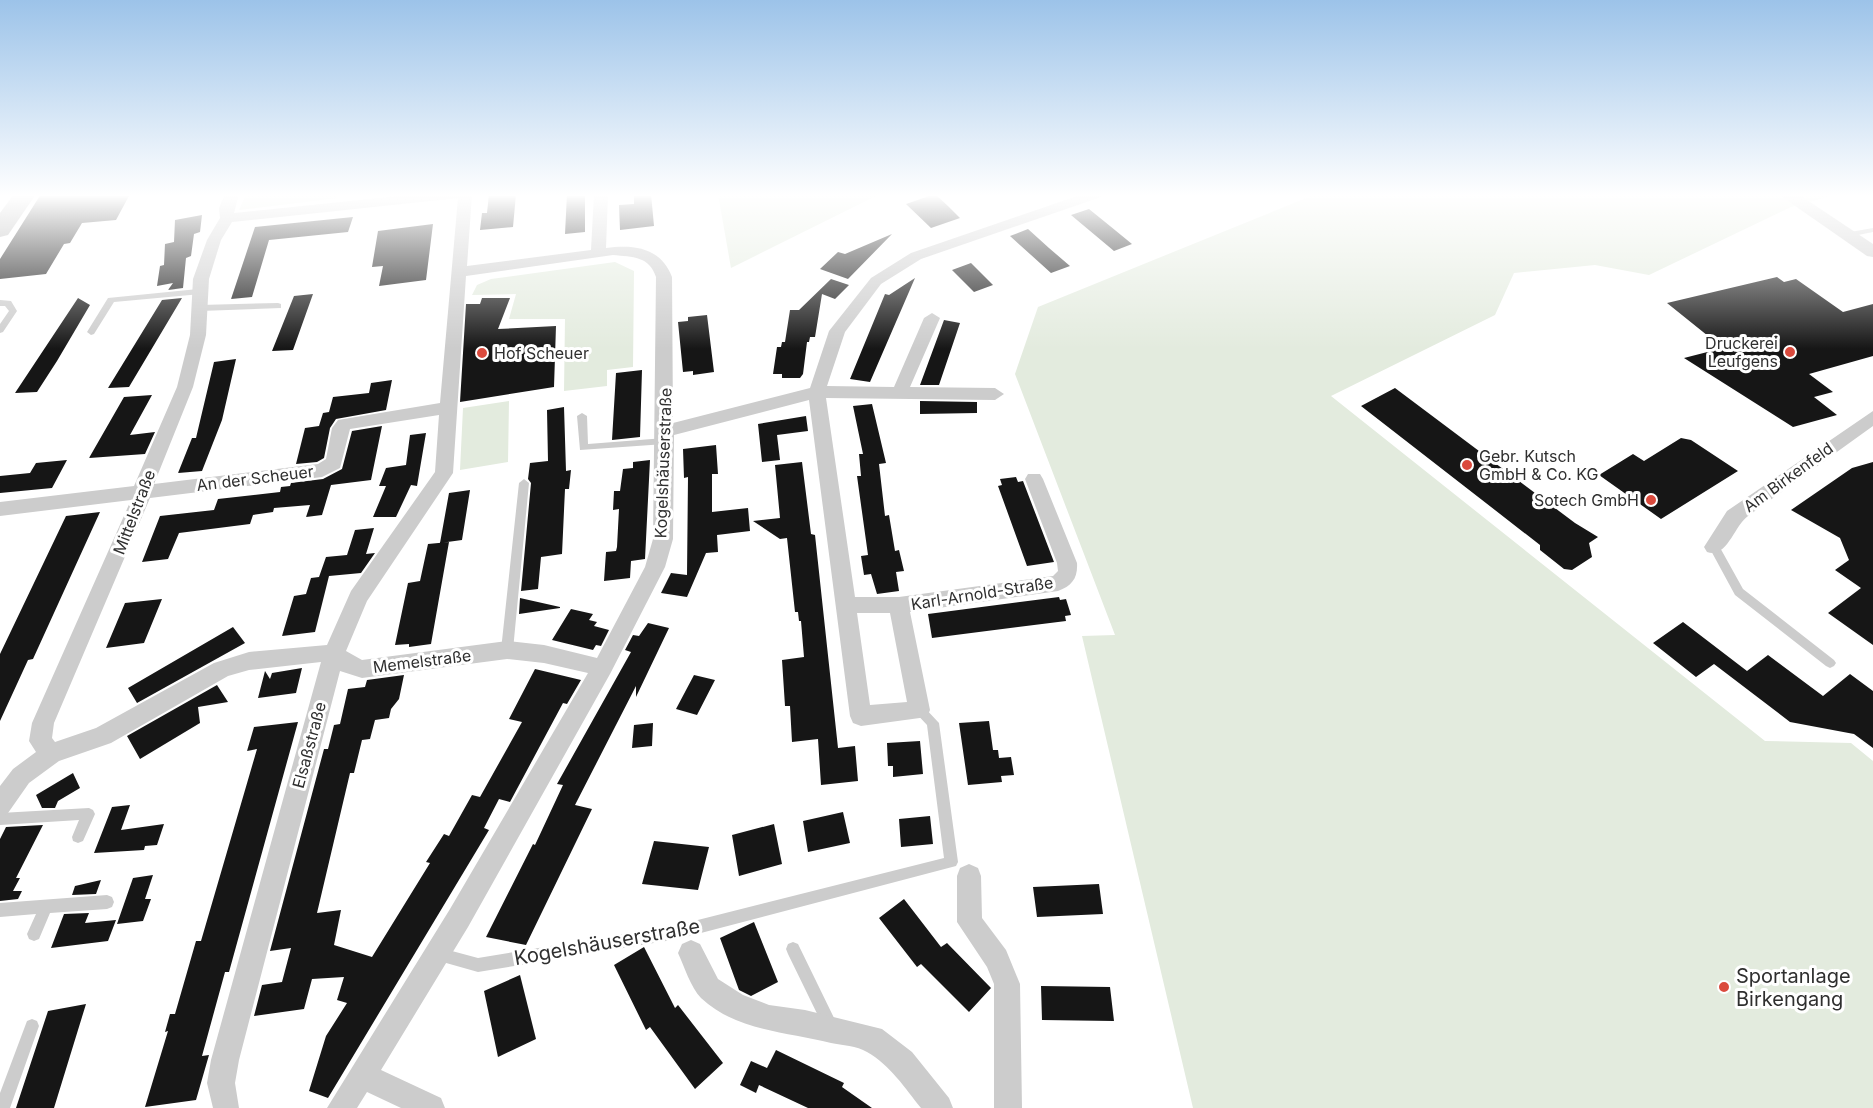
<svg xmlns="http://www.w3.org/2000/svg" width="1873" height="1108" font-family="Inter,sans-serif">
	<style>
		.green { fill: #e3ebde }
		.building { fill: #161616 }
		.lines { fill: none; stroke-linecap: round; stroke-linejoin: round }
		.service { fill: #ccc; fill-rule: evenodd }
		.minor { fill: #ccc; fill-rule: evenodd }
		.tertiary { fill: #ccc; fill-rule: evenodd }
		.primary { fill: #a7a7a7; fill-rule: evenodd }
		.poi-dot { fill: #da4a3d; stroke: #fff; stroke-width: 2 }
		.labels { text-anchor: middle; dominant-baseline: central; stroke-width: 6; stroke-linejoin: round; paint-order: stroke }
		.poi-label { font-size: 16px; fill: #2f2f2f; stroke: #fff; text-anchor: end }
		.street-label { font-size: 16px; fill: #2f2f2f; stroke: #fff }
		.near-street-label { font-size: 20px; fill: #2f2f2f; stroke: #fff }
		.near-poi-label { font-size: 20px; fill: #2f2f2f; stroke: #fff; text-anchor: start }
	</style>
	<rect width="100%" height="100%" fill="#fff"/>
	<path class="green" d="M246,194H338V198L239,210Z
		M718,194H880L731,268Z
		M1316,194H1838L1791,207L1649,275L1595,265L1514,273L1495,315L1331,396L1765,741L1851,743L1873,761V1108H1193L1082,636L1115,635L1015,374L1038,307Z
		M615,262L634,271L633,367L607,370V386L564,391L565,319H509L516,294L472,295L477,285L491,279Z
		M509,401L508,462L460,470L463,408Z"/>
	<path class="building" d="M41,194H130L116,220L82,223L70,243L64,244L46,274L0,279V259Z
		M489,194H516L513,227L480,230L482,213H487Z
		M567,194H585V232L565,234Z
		M634,194H651L654,226L620,230L619,205L634,204Z
		M935,194L949,207L960,218L931,228L906,204Z
		M1089,209L1110,226L1132,244L1114,251L1071,215Z
		M202,215L200,232L194,234L191,256L186,258L183,288L168,290L173,283L157,286L160,266L164,265L165,244L174,242L175,220Z
		M353,217L348,232L269,240L252,297L231,299L255,227Z
		M433,224L426,280L379,286L383,266L372,267L378,231Z
		M1028,229L1049,248L1070,266L1051,273L1010,236Z
		M892,234L848,279L820,269L838,252L845,254Z
		M971,263L993,285L974,292L952,270Z
		M1777,277L1784,282L1796,279L1843,312L1873,304V356L1809,374L1833,392L1814,397L1837,415L1793,427L1684,358L1723,348L1667,303Z
		M915,278L870,382L850,379L885,294L889,295Z
		M831,279L849,285L835,299L822,294L815,337H810L809,342H807L803,374L800,378H782V374H773L777,347H781L782,342H785L790,310H799Z
		M313,294L293,350L272,351L294,296Z
		M78,298L90,305L57,361L37,392L15,393Z
		M182,298L129,387L108,388L162,300Z
		M482,298H510L498,329L556,326L554,387L460,402L466,304H480Z
		M707,315L714,372L693,375V371L683,372L678,322L688,321V317Z
		M944,320L960,323L939,385H920Z
		M236,359L222,420L202,471L178,473L192,438H196L214,362Z
		M642,370L640,437L612,440L616,373Z
		M392,380L386,410L336,419L330,428L324,458L317,462L296,464L305,428L319,426L323,413L329,412L333,397L369,393L371,383Z
		M1395,388L1575,523L1598,537L1589,543L1592,557L1572,570L1564,569L1540,550V545L1361,406Z
		M152,395L130,435L155,432L145,454L89,458L124,397Z
		M920,401L977,402V413L920,414Z
		M872,404L886,463L879,464L885,516L889,515L895,551L899,550L904,571L896,572L899,591L877,594L871,574L864,575L861,556L868,555L857,476H861L859,454H863L853,406Z
		M564,407L566,471L571,470L569,489H565L562,554L541,557L538,589L521,591L531,483L528,479L530,463L548,461L547,410Z
		M806,416L808,431L777,435L780,460L762,462L758,424Z
		M382,426L371,480L331,485L322,515L306,517L310,505L274,508L273,512L253,515L250,524L179,533L168,559L142,562L160,516L214,510L218,499L280,492L281,487L290,486L291,483L323,479L342,469L352,431Z
		M426,433L417,486L411,485L396,517H373L386,486H379L386,468L406,465L410,435Z
		M1681,438L1691,440L1738,471L1661,519L1599,475L1633,454L1644,461Z
		M716,445L718,474H712V512L748,508L750,531L717,535L718,552L706,553L687,597L661,593L671,573L687,575L688,477L684,478L683,449Z
		M67,460L52,488L0,493V476L30,473L36,463Z
		M650,460L645,559L631,561L630,578L604,581L606,552L616,551L617,547L619,509L613,510L614,491H620L623,469L633,468V462Z
		M802,462L811,534L815,535L838,748L855,746L858,781L821,785L818,739L792,742L790,706H785L782,660L804,657L801,621H799L798,612H795L787,538L780,539L753,521L780,518L775,465Z
		M1873,462V645L1828,613L1861,588L1835,570L1849,560L1840,538L1791,510L1852,468Z
		M1016,477L1018,482L1023,481L1054,562L1027,566L998,486L1002,485L1000,479Z
		M470,490L462,540L440,543L449,493Z
		M100,512L33,659L28,660L0,721V654L66,516Z
		M374,528L366,554L375,553L361,573L329,576L315,632L282,636L294,596L306,594L311,578L319,577L326,557L347,555L355,530Z
		M449,542L431,644L409,647V644L395,645L408,583L420,581L428,544Z
		M1059,597L1060,600L1066,599L1071,615L1065,616L1066,621L932,638L928,614Z
		M520,598L560,607V608L519,614Z
		M162,599L144,643L106,648L125,603Z
		M571,609L593,614L589,620L597,622L594,626L609,630L601,646L596,645L593,650L552,640Z
		M1683,622L1747,671L1768,655L1823,696L1850,674L1873,691V748L1854,734L1790,722L1714,664L1696,677L1653,643Z
		M648,623L669,628L636,697V686L575,805L592,809L526,945L486,937L533,844L535,845L563,785L557,784L631,652L625,650L633,635L639,636Z
		M233,627L245,643L137,703L128,688Z
		M302,668L296,693L258,698L265,671L270,679L272,673Z
		M535,669L581,680L567,704L563,703L510,802L499,799L484,828L489,830L328,1098L309,1091L326,1036L347,1003L337,1000L344,977L312,979L304,1009L254,1016L262,985L282,982L291,948L270,951L324,749H328L334,725L340,724L348,689L365,687L367,680L404,675L399,699L391,709L389,718L375,720L370,739L362,740L354,773H350L317,913L341,910L334,945L372,957L430,863L426,862L444,834L449,836L472,795L480,797L522,722L509,719Z
		M694,675L715,680L697,715L676,709Z
		M217,685L228,702L198,707L200,723L140,759L127,736Z
		M989,721L993,750H998L999,758L1011,757L1014,775L1001,776L1002,782L968,785L959,723Z
		M298,722L229,972H225L202,1056L209,1055L196,1100L145,1107L168,1031L165,1032L170,1014H175L196,941H201L257,749L247,751L254,727Z
		M653,723L652,746L632,748L634,725Z
		M920,741L923,774L893,777V766H888L887,743Z
		M73,773L80,788L58,801L55,808H42L36,795Z
		M130,805L121,830L164,824L157,845L145,846L144,850L94,853L112,807Z
		M843,812L850,843L808,852L803,821Z
		M930,816L933,844L901,847L899,819Z
		M774,824L782,864L739,876L732,835Z
		M43,825L16,878H20L13,891H22L18,899L0,901V839L6,827Z
		M654,841L709,847L698,890L642,884Z
		M153,875L145,899H151L143,921L117,924L133,878Z
		M101,880L96,894L72,895L75,886Z
		M1099,884L1103,914L1037,917L1033,887Z
		M904,899L941,947L947,943L991,988L969,1012L921,964L917,967L879,918Z
		M89,913L85,923L116,920L108,941L51,948L64,914Z
		M754,922L778,982L751,996L739,990L720,938Z
		M644,947L675,1008L678,1005L723,1063L695,1089L650,1027L646,1030L614,965Z
		M520,975L536,1039L498,1057L484,991Z
		M1041,986L1110,987L1114,1021L1042,1020Z
		M86,1004L54,1108H16L48,1011Z
		M776,1050L844,1083L842,1087L872,1108H808L759,1085L756,1093L740,1085L751,1061L767,1068Z"/>
	<g class="lines">
		<path class="service" d="M1873,228V232L1848,237L1844,235L1845,233Z
			M198,289L201,290V294L114,302L94,334L91,335L87,332L108,298Z
			M0,300L11,301L17,311L3,332L0,333V324L9,311L5,306H0Z
			M278,303L281,304V308L200,311L196,308L200,305Z
			M582,413L587,416L588,444L665,438L670,441L665,444L580,450L577,416Z
			M524,479L529,483L513,650L511,653L507,655L503,653L501,650L519,483Z
			M1714,543L1718,544L1743,589L1834,660L1836,663L1834,666L1830,668L1826,666L1735,595L1709,547L1710,544Z
			M919,705L923,706L939,723L958,862L956,866L678,939L478,972L432,959L430,954L432,949L437,947L478,958L678,925L944,858L927,725L913,710L915,706Z
			M89,808L93,810L95,814L83,841L78,843L73,841L72,837L79,820L0,825V813Z
			M107,895L112,897L114,902L112,907L107,909L50,913L39,939L34,941L29,939L27,934L36,914L0,917V903Z
			M793,942L798,944L836,1022L838,1027L836,1032L831,1034L826,1032L788,954L786,949L788,944Z
			M32,1019L37,1021L39,1026L10,1108H0V1093L27,1021Z"/>
		<path class="minor" d="M225,194H239L234,213L418,194H472L467,266L591,250L594,194H608L606,248C635,244 661,248 672,277L673,423L810,388L829,331L871,278L911,253L1083,194H1103L1101,197L921,259L881,284L845,332L827,386L894,387L924,318L932,313L940,318L910,387L995,388L1004,394L995,400L826,398L855,597H899L1053,576L1058,571L1057,563L1025,479L1028,474H1040L1043,479L1077,563C1078,578 1072,586 1058,591L910,612L930,710L927,717L861,726L853,723L850,716L809,400L674,435L673,539L665,567L610,674L468,927L381,1070L441,1098L445,1108H401L367,1092L357,1108H327L450,909L588,673L544,663L507,659L362,678L340,671L239,1060L235,1083L239,1108H213L207,1083L211,1060L321,662L249,670L228,676L111,743L59,761L29,783L8,813L0,816V786L13,769L36,752L29,741L32,723L131,500L0,516V502L134,486L177,387L190,335L193,279L207,240L220,218L219,208ZM458,198L440,403L338,420L332,428L326,459L318,464L154,484L193,387L206,335L209,279L221,240L232,222ZM613,255C633,257 649,256 656,277L653,539L645,567L597,658L544,645L507,641L362,660L346,651L367,601L453,473L466,276ZM439,415L435,472L351,591L327,645L249,652L214,663L96,728L55,742L52,738L54,723L150,498L322,477L340,468L350,429ZM857,613H890L907,702L870,705Z
			M1873,411V426C1831,456 1790,486 1748,516C1734,526 1727,559 1707,552L1704,547L1727,511Z
			M969,864L978,868L981,876L982,918L1006,950L1020,984L1022,1108H994V984L987,967L957,922V876L960,868Z
			M691,940L700,944L718,979L743,995L769,1005L805,1010L882,1029L912,1052L949,1098L953,1108H921C905,1088 890,1065 867,1052C857,1046 842,1045 831,1043C787,1032 736,1031 701,998C691,988 684,966 678,953L682,944Z"/>
		<path class="tertiary" d="M1778,194H1798L1873,244V257L1867,256Z"/>
		<path class="primary" d="M14,194H36L8,235L0,237V213Z"/>
	</g>
	<linearGradient id="sky" x2="0" y2="1"><stop stop-color="#9cc3e9"/><stop offset="0.56" stop-color="#fff"/><stop offset="1" stop-color="#fff" stop-opacity="0"/></linearGradient>
	<rect width="1873" height="349" fill="url(#sky)"/>
	<g class="poi-dot">
		<circle cx="1790" cy="352" r="6"/>
		<circle cx="482" cy="353" r="6"/>
		<circle cx="1467" cy="465" r="6"/>
		<circle cx="1651" cy="500" r="6"/>
		<circle cx="1724" cy="987" r="6"/>
	</g>
	<g class="labels">
		<g class="poi-label">
			<text x="1778" y="343">Druckerei<tspan x="1778" dy="18">Leufgens</tspan></text>
			<text x="494" y="353" text-anchor="start">Hof Scheuer</text>
			<text x="1479" y="456" text-anchor="start">Gebr. Kutsch<tspan x="1479" dy="18">GmbH &amp; Co. KG</tspan></text>
			<text x="1639" y="500">Sotech GmbH</text>
		</g>
		<g class="street-label">
			<text transform="translate(663 463) rotate(-88)">Kogelshäuserstraße</text>
			<text transform="translate(1788 477) rotate(-36)">Am Birkenfeld</text>
			<text transform="translate(255 478) rotate(-7)">An der Scheuer</text>
			<text transform="translate(134 512) rotate(-69)">Mittelstraße</text>
			<text transform="translate(982 593) rotate(-9)">Karl-Arnold-Straße</text>
			<text transform="translate(422 661) rotate(-7)">Memelstraße</text>
			<text transform="translate(309 745) rotate(-75)">Elsaßstraße</text>
		</g>
		<g class="near-street-label">
			<text transform="translate(607 942) rotate(-10)">Kogelshäuserstraße</text>
		</g>
		<g class="near-poi-label">
			<text x="1736" y="976">Sportanlage<tspan x="1736" dy="23">Birkengang</tspan></text>
		</g>
	</g>
</svg>
